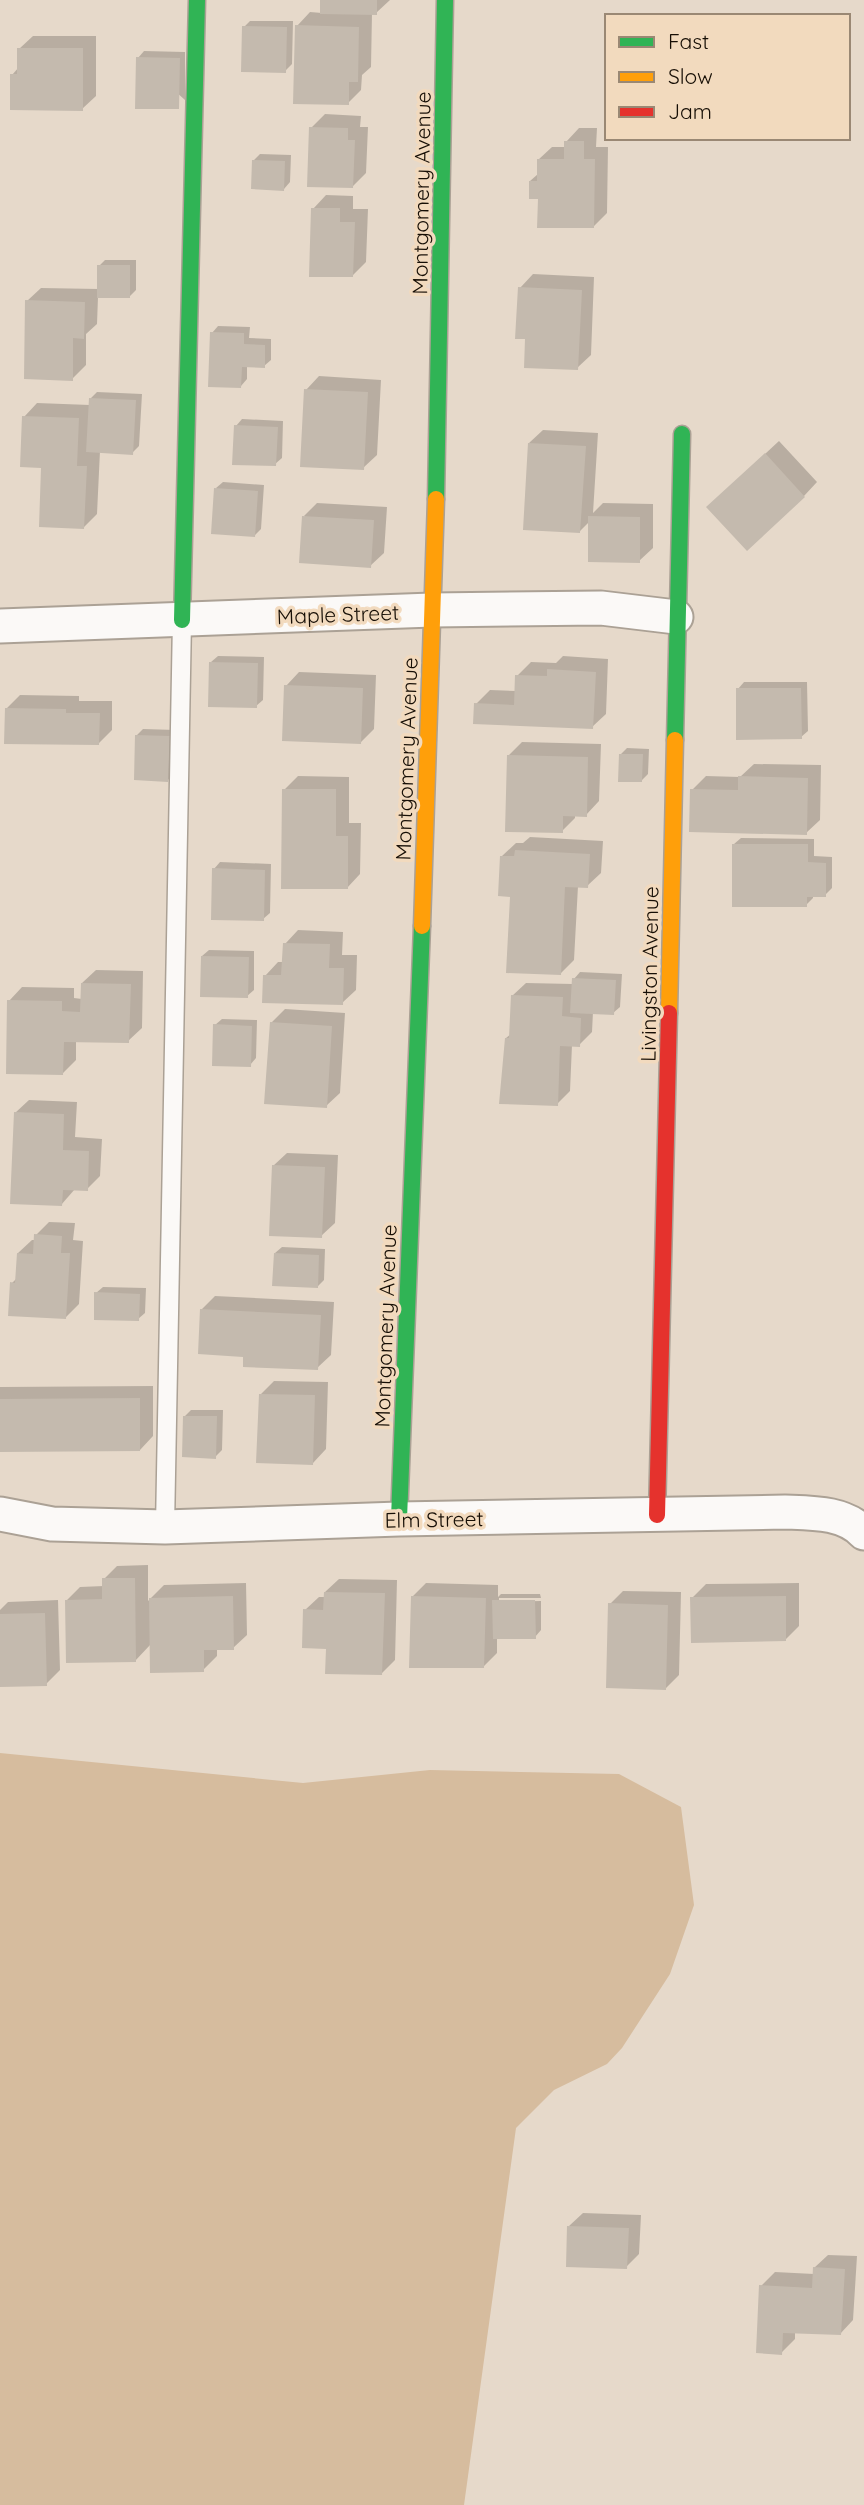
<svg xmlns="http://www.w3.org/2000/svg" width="864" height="2505" font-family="Quicksand,sans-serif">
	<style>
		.green { fill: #d6bc9e }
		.shadow { fill: #0003 }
		.building { fill: #c4baae }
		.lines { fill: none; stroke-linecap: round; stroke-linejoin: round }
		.lane-casing { stroke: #aba195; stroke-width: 21 }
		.street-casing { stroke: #aba195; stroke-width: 37 }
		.fast-casing { stroke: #aba195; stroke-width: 19 }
		.slow-casing { stroke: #aba195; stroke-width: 19 }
		.jam-casing { stroke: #aba195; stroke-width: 19 }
		.lane { stroke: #fbf9f7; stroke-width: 18 }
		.street { stroke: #fbf9f7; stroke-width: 33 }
		.fast { stroke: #30b455; stroke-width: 16 }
		.slow { stroke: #ff9f0a; stroke-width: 16 }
		.jam { stroke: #e5322d; stroke-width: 16 }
		.labels { text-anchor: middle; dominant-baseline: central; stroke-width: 7; stroke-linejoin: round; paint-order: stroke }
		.street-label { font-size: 21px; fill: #160e05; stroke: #f2dabe }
	</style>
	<rect width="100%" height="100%" fill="#e6d9ca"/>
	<path class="green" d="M0,1753L303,1783L430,1770L619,1774L681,1807L694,1905L670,1974L622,2048L607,2064L554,2090L516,2128L464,2505H0Z"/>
	<path class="shadow" d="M322,0H390L376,13H372L371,67L362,75L361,90L348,103L297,26L310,12L322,13Z
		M250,21H293L292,64L285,71L244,27Z
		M33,36H96V96L82,109L12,75L19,67V49Z
		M144,51L185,52V100L138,58Z
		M325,114L361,116L360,127H368L366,173L353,186L311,128Z
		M579,128H597L596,147H608L607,213L593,227L539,197L530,181L538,174V160L552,147H566V142Z
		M260,154L291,155L290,182L284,189L253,161Z
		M326,195L353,196V209H368L366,262L353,275L313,209Z
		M105,260H136V290L129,297H98L97,324L86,334V365L72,379L27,301L41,288L99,289V266Z
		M533,274L594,277L591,355L577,368L527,337L520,288Z
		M218,326L250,327L249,338L271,339V360L264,366H247V379L241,386L212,333Z
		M319,376L381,380L377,455L363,468L306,390Z
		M97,392L142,394L139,446L132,453L100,451L97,514L83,528L43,466L24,417L37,403L90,405L91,398Z
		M242,419L283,421L282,458L275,464L236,426Z
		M543,430L598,433L593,513L603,503L653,504V548L639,561L590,521L579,532L529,443Z
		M779,441L817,482L804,496L722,494Z
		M223,482L264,485L261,529L254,536L216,488Z
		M317,503L387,507L384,553L370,566L304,516Z
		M218,656L264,657L263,700L256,706L211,662Z
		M563,656L608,659L606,714L592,727L476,704L490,690L516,691L517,676L531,662L556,663Z
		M299,672L376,675L374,729L360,743L286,686Z
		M744,682H807L808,731L801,737L738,689Z
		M20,695L79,696V701H112V730L99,743L6,709Z
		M143,729L176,730L174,773L168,780L136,736Z
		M522,742L601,744L599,801L586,815H575V818L562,831L508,756Z
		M627,748L649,749L648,774L642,780L621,754Z
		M754,764L821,765L820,820L806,833L692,790L706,776L740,777Z
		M298,776L349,777V823H361L360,874L347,888L284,790Z
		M530,837L603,841L601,873L587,886H578L574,960L560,974L511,895L502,856L516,843H523Z
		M741,838L814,839V856L832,857V888L825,895H813V898L806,905L734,844Z
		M220,862L271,864L270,913L263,919L214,869Z
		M298,930L343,932L342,955H357L356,990L342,1003L265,976L278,962H284L285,944Z
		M209,950L254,951V990L247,996L202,956Z
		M96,970L143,971L142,1028L128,1041L76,1040V1060L62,1074L9,1001L22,987L74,988V998L82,999V983Z
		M580,972L622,974L620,1007L613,1013L593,1012L592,1032L579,1045H572L570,1091L557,1104L506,1038L511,1034L512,996L526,983L573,984L574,979Z
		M285,1009L345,1013L340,1093L326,1106L271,1023Z
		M222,1019L257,1020L256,1058L250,1065L215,1025Z
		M29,1100L77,1102L75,1137L102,1139L100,1176L87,1189H75L61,1205L15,1113Z
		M287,1153L338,1155L335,1223L321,1236L273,1166Z
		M49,1222L75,1223L73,1240L83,1241L79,1304L66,1317L12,1283L17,1278L18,1253L32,1240H35L36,1235Z
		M282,1247L325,1249L324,1280L317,1287L275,1253Z
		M103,1287L146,1288L145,1313L138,1319L96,1293Z
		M215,1296L334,1302L331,1355L317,1368L245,1355L201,1310Z
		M274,1381L328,1382L326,1449L313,1463L261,1394Z
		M153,1386V1436L140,1450L0,1451V1387Z
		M191,1410H223L222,1450L215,1457L185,1416Z
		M148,1565V1601L164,1585L246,1583L247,1635L233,1648H217V1656L203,1670L151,1644L135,1661L67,1600L80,1587L104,1586V1579L117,1566Z
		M339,1579L397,1580L395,1660L382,1673L328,1647L305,1610L319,1597H325V1592Z
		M426,1583L498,1585V1597L501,1594H540L541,1598H499V1602L541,1601V1630L535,1637H497V1653L483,1667L412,1597Z
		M799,1583V1626L786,1639L692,1598L706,1584Z
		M623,1591L681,1592L679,1675L666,1688L610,1604Z
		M58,1600L60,1670L46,1684L0,1685V1610L8,1602Z
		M583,2213L641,2215L639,2254L626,2267L569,2226Z
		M828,2255L857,2256L853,2320L840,2334L795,2332V2339L781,2353L761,2286L775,2272L814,2274V2268Z"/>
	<path class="building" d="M320,0H377V15L320,14Z
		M295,25L359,27L358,82H349V105L293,104Z
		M242,26L287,27L286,73L241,72Z
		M17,48H83V111L10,110V74H17Z
		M136,57L180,58L179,109H135Z
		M309,127L348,128V140H355L353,188L307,187Z
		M564,141H584V159H595L594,228H537L538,199H529V181H537V159H564Z
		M252,160L285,161L284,191L251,189Z
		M311,208H340V222H355L353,277H309Z
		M97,265H130V298H97Z
		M518,287L582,290L578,370L524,368L525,339H515Z
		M25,300L85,302L84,339L73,338V381L24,379Z
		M210,332L244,333V344L265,345V368L242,367L241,388L208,387Z
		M304,389L368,392L364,470L300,467Z
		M89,398L136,400L133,455L86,452Z
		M22,416L79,418L77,466H87L84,529L39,527L41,468L20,467Z
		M234,425L278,427L276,466L232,465Z
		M528,443L586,446L580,533L523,530Z
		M765,453L805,497L747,551L706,507Z
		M214,488L258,491L255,537L211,534Z
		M302,516L374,520L371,568L299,563Z
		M588,516L640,517V563L588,562Z
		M209,662L258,663L257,708L208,707Z
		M547,669L596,672L593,729L473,724L474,703L514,705L515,675L547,676Z
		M284,685L363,688L361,744L282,741Z
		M736,688H801L802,739L736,740Z
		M5,708L66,709V713H100L99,745L4,744Z
		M135,735L170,736L168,782L134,780Z
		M619,754H643L642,782H618Z
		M507,755L588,757L587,817L563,816V833L505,832Z
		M738,776L808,778L807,835L689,832L690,789L738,790Z
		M282,789H336V836H348V889H281Z
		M732,844H808V862L826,863V897H807V907H732Z
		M515,850L590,854L588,888L565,887L561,975L506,973L510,897L498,896L500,856H514Z
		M212,868L265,870L264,921L211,920Z
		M283,943L330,944L329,968H344L343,1005L262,1003L263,975H281Z
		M201,956L249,957L248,998L200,997Z
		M572,978L616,980L614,1015L570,1013Z
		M81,983L131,984L129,1043L64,1042L63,1075L6,1074L7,1000L62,1001V1011L80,1012Z
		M511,995L563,997L562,1016L581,1018L580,1047L560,1046L558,1106L499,1104L505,1038H509Z
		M270,1022L332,1026L327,1108L264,1104Z
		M213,1024L252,1026L251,1067L212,1066Z
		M14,1112L64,1114L63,1150L89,1151L88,1191L63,1190L62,1206L10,1204Z
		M272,1165L325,1167L322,1238L269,1236Z
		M34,1234L62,1236L61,1253H70L66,1319L8,1316L10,1282L15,1283L17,1253L33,1254Z
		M274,1253L319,1255L318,1288L272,1286Z
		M94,1292L140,1294L139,1321L94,1320Z
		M200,1309L321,1315L318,1370L243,1367V1357L198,1354Z
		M259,1394L315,1395L313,1465L256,1463Z
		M140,1398V1451L0,1452V1399Z
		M183,1416H217L216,1459L182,1457Z
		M102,1578H135L136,1662L66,1663L65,1600L102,1599Z
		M324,1592L385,1593L382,1675L325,1674L326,1649L302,1648L303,1609L323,1610Z
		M233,1596L234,1650H204V1672L150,1673L149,1598Z
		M411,1596L486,1598L484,1668H409Z
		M786,1596V1641L691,1643L690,1597Z
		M492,1600H535L536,1639H493Z
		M608,1603L668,1605L666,1690L606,1688Z
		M45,1613L47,1686L0,1687V1614Z
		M567,2226L629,2228L627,2269L566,2267Z
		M813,2267L845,2269L841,2335L783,2333L782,2355L756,2353L759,2285L812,2288Z"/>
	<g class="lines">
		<g class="lane-casing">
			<path id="lane" d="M165,1527L182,620"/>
		</g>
		<g class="street-casing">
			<path id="street" d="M0,626L432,610L601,608L676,617
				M0,1514L52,1524L165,1527L399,1519L785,1512C812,1513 844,1512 864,1533"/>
		</g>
		<g class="fast-casing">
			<path id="fast" d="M436,499L445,0
				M182,620L197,0
				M675,740L682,434
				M399,1519L422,926"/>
		</g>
		<g class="slow-casing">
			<path id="slow" d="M422,926L436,499
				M669,1013L675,740"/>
		</g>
		<g class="jam-casing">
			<path id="jam" d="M657,1515L669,1013"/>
		</g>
		<use href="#lane" class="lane"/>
		<use href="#street" class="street"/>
		<use href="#fast" class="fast"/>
		<use href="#slow" class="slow"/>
		<use href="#jam" class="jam"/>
	</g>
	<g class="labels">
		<g class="street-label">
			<text transform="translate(421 193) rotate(-89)">Montgomery Avenue</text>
			<text transform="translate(338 614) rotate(-2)">Maple Street</text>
			<text transform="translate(406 759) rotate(-88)">Montgomery Avenue</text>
			<text transform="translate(649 974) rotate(-89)">Livingston Avenue</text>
			<text transform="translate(385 1326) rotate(-88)">Montgomery Avenue</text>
			<text transform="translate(434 1519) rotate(-1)">Elm Street</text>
		</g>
	</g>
	<rect x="605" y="14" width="245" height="126" fill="#f2dabe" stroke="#9a8874" stroke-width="2"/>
	<rect x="619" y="37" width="35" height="10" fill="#30b455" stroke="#9a8874" stroke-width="2"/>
	<text x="668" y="49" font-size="21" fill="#160e05">Fast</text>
	<rect x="619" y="72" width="35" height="10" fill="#ff9f0a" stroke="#9a8874" stroke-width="2"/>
	<text x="668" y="84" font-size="21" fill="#160e05">Slow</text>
	<rect x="619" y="107" width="35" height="10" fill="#e5322d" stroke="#9a8874" stroke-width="2"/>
	<text x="668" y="119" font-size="21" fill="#160e05">Jam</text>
</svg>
